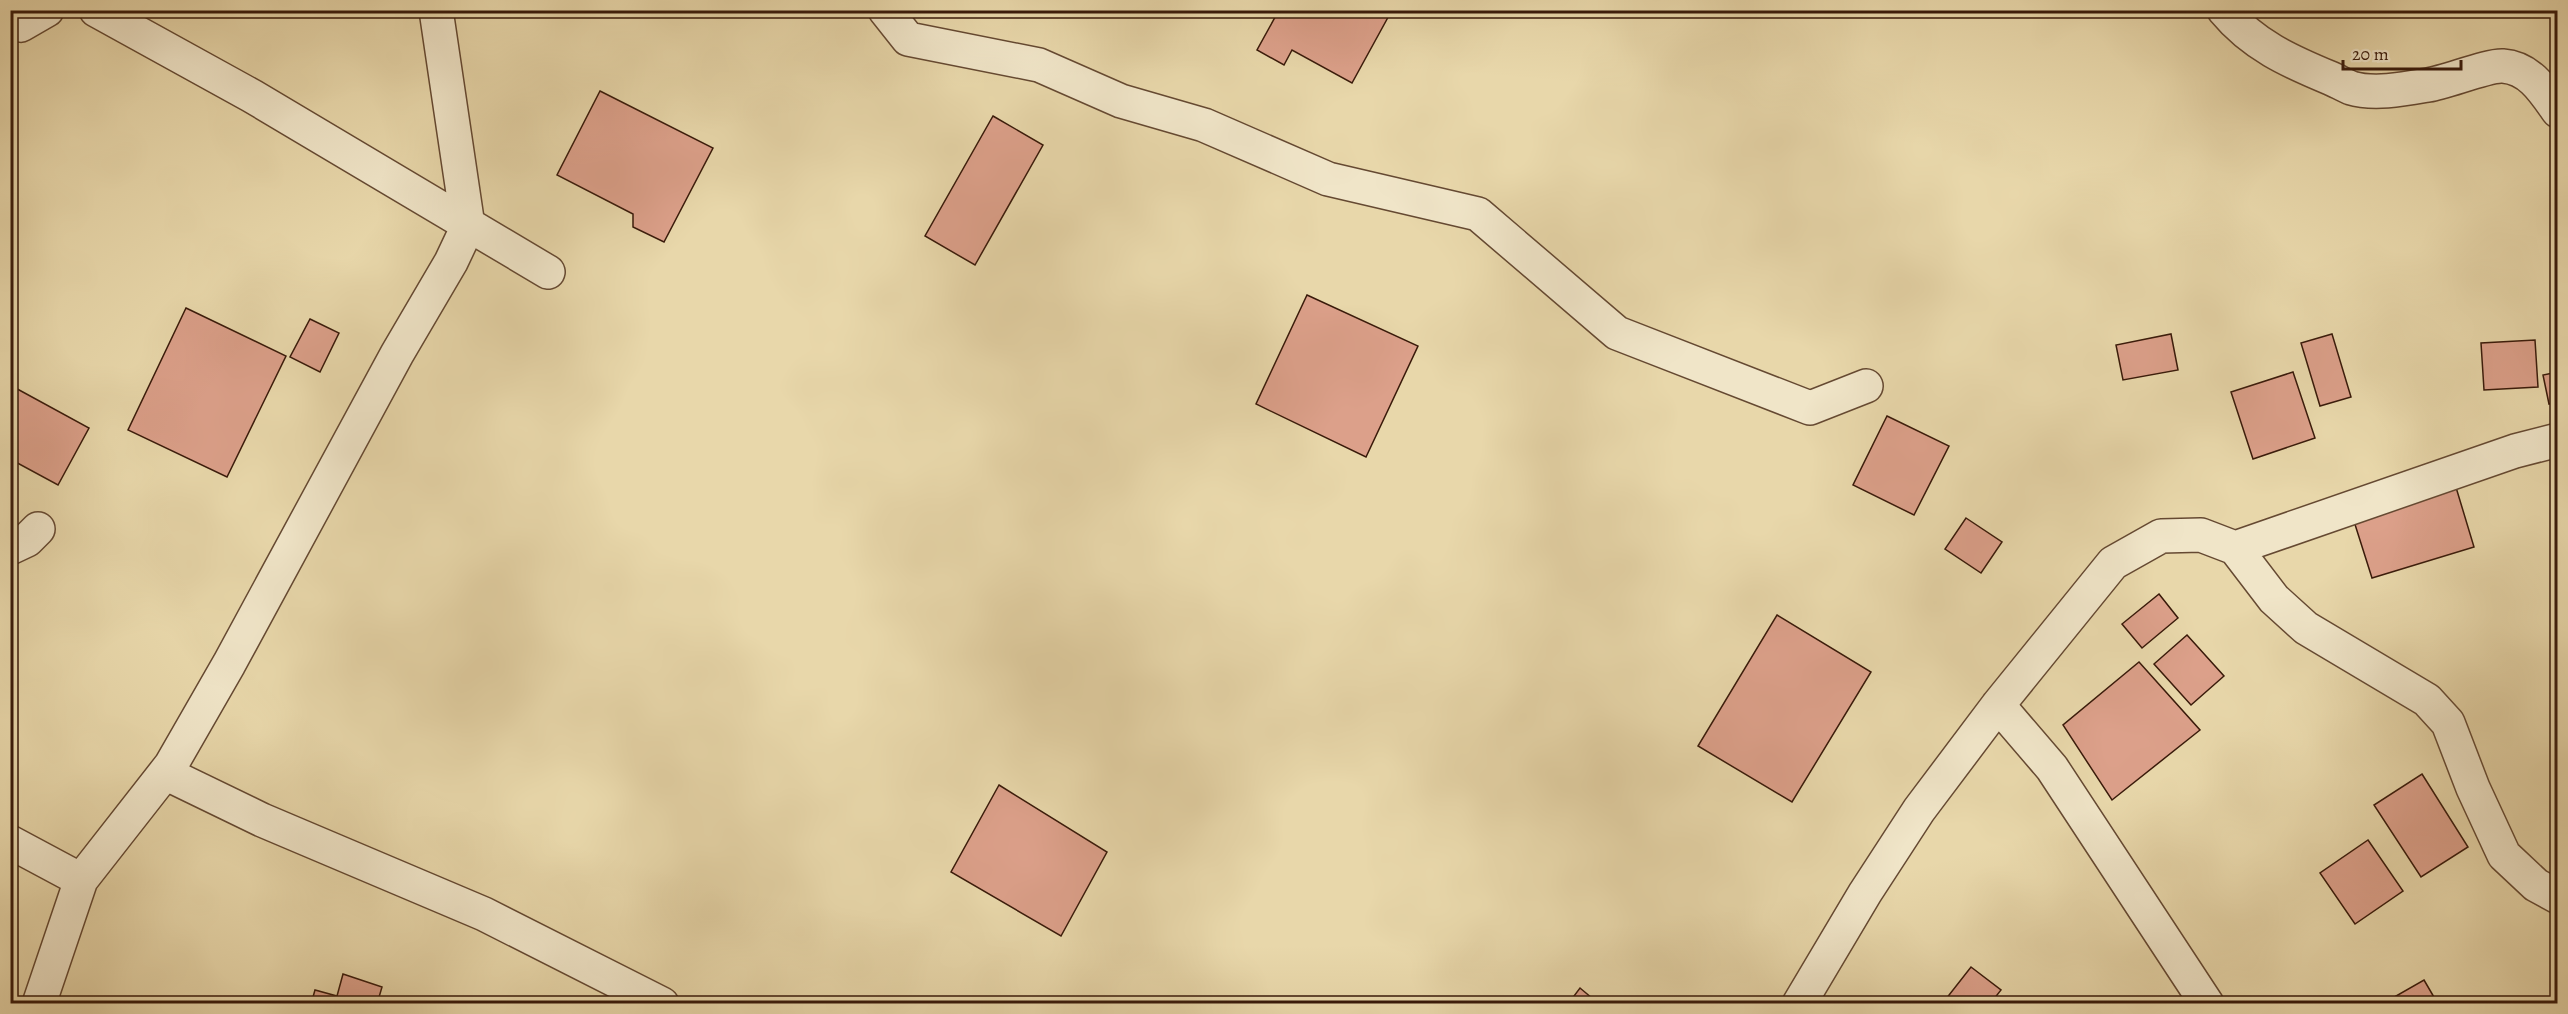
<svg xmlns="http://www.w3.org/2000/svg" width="2568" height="1014" font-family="Alegreya,serif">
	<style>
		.building { fill: #dca08a; stroke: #391a0a; stroke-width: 1.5 }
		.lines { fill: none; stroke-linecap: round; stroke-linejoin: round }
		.minor-casing { stroke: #654932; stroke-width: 36 }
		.minor { stroke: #f0e5c8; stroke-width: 33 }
	</style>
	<rect width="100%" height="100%" fill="#e8d7aa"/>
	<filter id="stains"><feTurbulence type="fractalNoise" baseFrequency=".00333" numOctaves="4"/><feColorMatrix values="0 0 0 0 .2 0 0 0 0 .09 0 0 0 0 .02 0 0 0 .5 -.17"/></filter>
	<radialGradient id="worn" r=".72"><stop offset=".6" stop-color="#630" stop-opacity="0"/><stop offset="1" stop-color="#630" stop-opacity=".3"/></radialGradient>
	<path class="building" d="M1279,10H1392L1352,83L1292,50L1284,65L1257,50Z
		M600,91L713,148L664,242L633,227V214L557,175Z
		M993,116L1043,145L975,265L925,236Z
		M1307,295L1418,346L1366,457L1256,404Z
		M186,308L286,356L227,477L128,430Z
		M310,319L339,333L320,372L290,357Z
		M2171,334L2178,370L2123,380L2116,345Z
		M2332,334L2351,397L2320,406L2301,343Z
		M2535,340L2538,387L2484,390L2481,343Z
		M2293,372L2315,438L2253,459L2231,392Z
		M2558,372V402L2549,404L2543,375Z
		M10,385L89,428L58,485L10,459Z
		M1887,416L1949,446L1914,515L1853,485Z
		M2455,484L2474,547L2372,578L2352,515Z
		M1966,518L2002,542L1981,573L1945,549Z
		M2159,594L2178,618L2142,648L2122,624Z
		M1777,615L1871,672L1792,802L1698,746Z
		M2187,635L2224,676L2191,705L2154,664Z
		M2139,662L2200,730L2112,800L2063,725Z
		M2422,774L2468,847L2421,877L2374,805Z
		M999,785L1107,852L1061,936L951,872Z
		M2368,840L2403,891L2355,924L2320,873Z
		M1971,967L2001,990L1990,1004H1942Z
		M343,974L382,987L377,1004H311L315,990L337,996Z
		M2424,980L2438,1004H2382Z
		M1580,988L1599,1004H1568Z"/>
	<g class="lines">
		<g class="minor-casing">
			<path id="minor" d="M96,10L252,96L548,272
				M885,10L908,39L1039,65L1121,101L1204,125L1328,179L1478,214L1617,333L1810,408L1866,386
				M2224,10C2253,45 2289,61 2330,78C2337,81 2344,85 2351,88C2374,95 2405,89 2428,85C2447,82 2488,65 2503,66C2530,68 2544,91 2558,111
				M10,19L21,25L47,10
				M10,548L27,540L38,529
				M2235,548L2515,451L2558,440
				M1998,705L2052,768L2207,1004
				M165,773L262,820L484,914L662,1004
				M10,842L81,880
				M39,1004L81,880L171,765L229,664L397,354L451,262L468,226L436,10
				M1799,1004L1865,893L1919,810L1998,705L2113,563L2161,536L2201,535L2235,548L2274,599L2306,628L2427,700L2448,723L2473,788L2504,855L2536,885L2558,897"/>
		</g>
		<use href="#minor" class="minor"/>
	</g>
	<rect width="2568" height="1014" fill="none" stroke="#e8d7aa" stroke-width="36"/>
	<rect x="12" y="12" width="2544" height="990" fill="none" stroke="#391a0a" stroke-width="3"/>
	<rect x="18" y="18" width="2532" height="978" fill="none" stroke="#391a0a" stroke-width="1.5"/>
	<path d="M2343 60v9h118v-9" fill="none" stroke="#391a0a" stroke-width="3"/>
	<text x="2352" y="60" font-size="18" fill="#391a0a" stroke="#f0e5c8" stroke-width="4.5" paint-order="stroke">20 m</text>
	<rect width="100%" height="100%" filter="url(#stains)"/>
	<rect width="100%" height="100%" fill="url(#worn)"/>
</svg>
